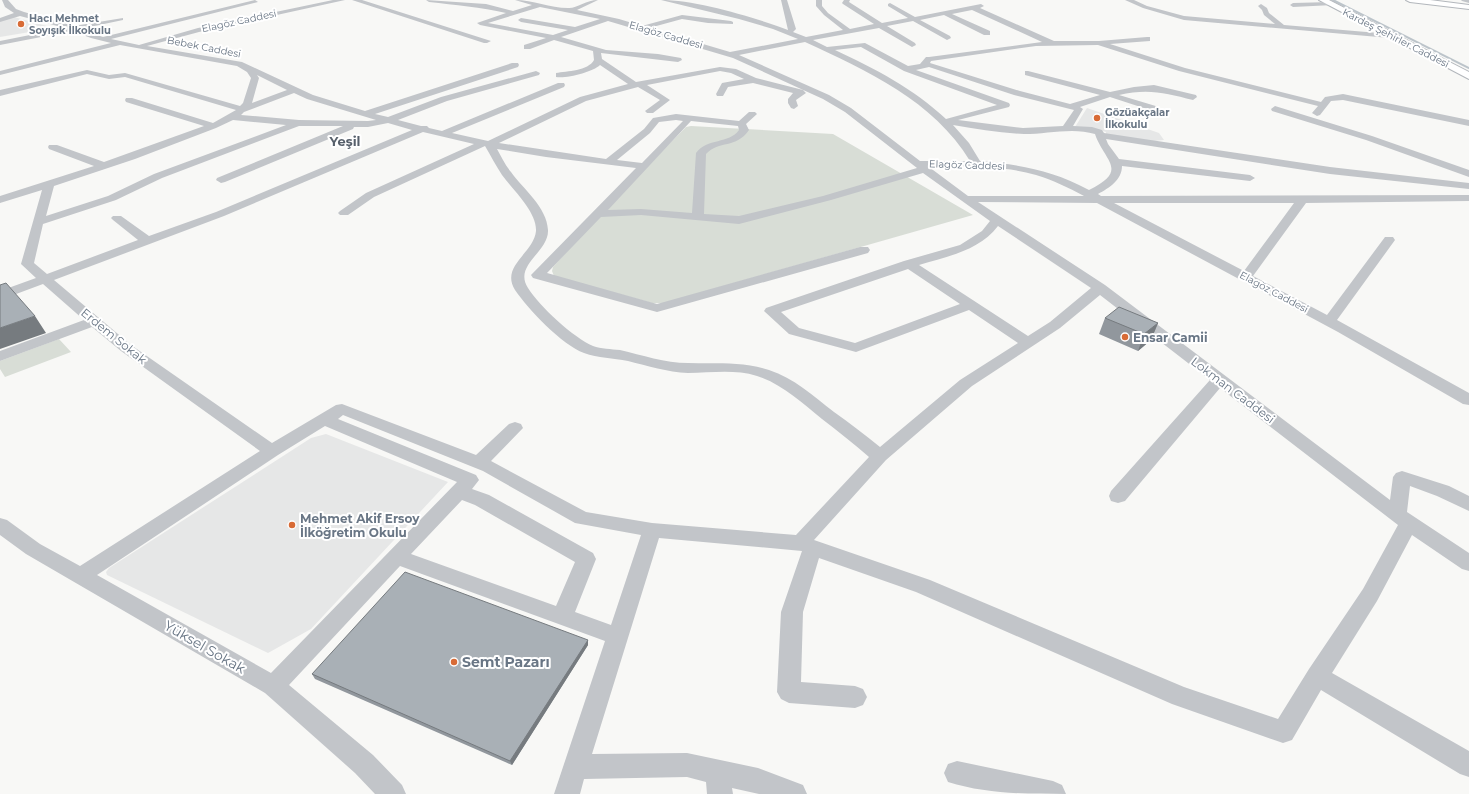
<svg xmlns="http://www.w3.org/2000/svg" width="1469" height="794" font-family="Montserrat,sans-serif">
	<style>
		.built { fill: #e6e7e7 }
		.green { fill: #d8ddd6 }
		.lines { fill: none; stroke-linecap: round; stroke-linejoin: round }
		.stream { stroke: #bcc4ca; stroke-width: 2 }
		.major-casing { stroke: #b3b7bc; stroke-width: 2 }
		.minor { fill: #c2c5c9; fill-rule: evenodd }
		.major { fill: #fff; fill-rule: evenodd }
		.wall { fill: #91979d }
		.shaded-wall { fill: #767b7f }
		.building { fill: #a9b0b6; stroke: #767b7f }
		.poi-dot { fill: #d86b36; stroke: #fff; stroke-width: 1.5 }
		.labels { text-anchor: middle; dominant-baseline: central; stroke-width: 4; stroke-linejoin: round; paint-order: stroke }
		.far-poi-label { font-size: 10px; font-weight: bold; fill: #697685; stroke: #fff; text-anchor: start }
		.far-street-label { font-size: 10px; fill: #697685; stroke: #fff }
		.street-label { font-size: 12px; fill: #697685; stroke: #fff }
		.poi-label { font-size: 12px; font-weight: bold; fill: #697685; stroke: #fff; text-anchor: start }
		.far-district-label { font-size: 13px; font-weight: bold; fill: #57606b; stroke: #fff }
		.near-street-label { font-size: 14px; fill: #697685; stroke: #fff }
		.near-poi-label { font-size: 14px; font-weight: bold; fill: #697685; stroke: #fff; text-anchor: start }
	</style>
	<rect width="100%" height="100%" fill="#f8f8f6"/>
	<path class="built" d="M14,17L54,28L0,37V21Z
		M1087,108L1159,133L1164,140L1153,141L1106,134V132L1100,130L1075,127Z
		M326,434L448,482L311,629L268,653L107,575L106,572L109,568L311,438Z"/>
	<path class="green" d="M691,126L833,134L973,215L664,303H652L554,276L552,271L553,267L598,217L686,127Z
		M59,339L71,352L5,377L0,369V361Z"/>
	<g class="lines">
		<path class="stream" d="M1333,0L1469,68"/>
		<g class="major-casing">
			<path id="major" d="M1319,0H1329L1469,72V79Z
				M1406,0H1430L1469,5V9L1410,2Z"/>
		</g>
		<path class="minor" d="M2,0H8L16,9L24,12L74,26L123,18V20L80,29L103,37L255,0L258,2L111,39L139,45L198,28L333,0H345L199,32L147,46L242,62L313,95L365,111L512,63H518L519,65L518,67L375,114L388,117L441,97L536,71L540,73L539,75L447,101L398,120L421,126H427L429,128L442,131L558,83H564L565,85L564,87L452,133L488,141L580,97L628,84L600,65C593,72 566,79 556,77V73C567,71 588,71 594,60L593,51L554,40L530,49H524V45L546,38L480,25L477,23L506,13C481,7 455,5 429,2L426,0L486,4L513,11L532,5L515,0C533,0 550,8 568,8C576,9 586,0 598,0L577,10L619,19L642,26L682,15L731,21L733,22V24L708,23L682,19L649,28L730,52L798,39L773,29L739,19L661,0C697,0 753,17 788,30L781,0H787L796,29L793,32L806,37L843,30L824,15L816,6V0H822V6L828,13L850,29L874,24L843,4L842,3L844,0H850L849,2L882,23L908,18L888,6V4L890,3L915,17L981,4L984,6L980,8L1054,41H1099L1147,37H1150V41L1110,44L1185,68L1321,102L1325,97L1343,94L1469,120V126L1343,100L1331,101L1320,115L1317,116L1312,113L1318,106L1179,71L1098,45L1036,46L931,61L930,63L1020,91L1070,104L1100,95L1025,75V71H1028L1110,92L1134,87L1154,85L1196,95L1197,97L1193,100C1166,93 1148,88 1119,95L1159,107L1160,109L1156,112L1110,97L1080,107L1083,109L1073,126L1092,127L1102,130L1104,133L1330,167L1469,183V189L1330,174L1106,139L1108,144L1119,159L1250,175L1255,178L1250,181L1122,166C1122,180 1109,188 1098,194L1101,196L1469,195V201L1306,203L1253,276L1327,315L1385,237H1393L1395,240L1337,320L1469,393V405L1463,404L1338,332L1097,203L978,202L1105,285L1390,500L1393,477L1396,473L1402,471L1449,486L1469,496V511L1437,496L1410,486L1407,512L1469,553V571L1462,569L1412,535L1377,601L1332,673L1469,751V777L1460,774L1321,690L1292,740L1283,743L1172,704L916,592L819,558L803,612L801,682L855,686L863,689L867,697L863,705L855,708L789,703L781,699L777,692L781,612L802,551L659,538L592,754L687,753L758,768L803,785L807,794H759L732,788L733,794H707L706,782L687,777L584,779L580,794H554L605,641L400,566L289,685L373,755L402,785L406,794H375L355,773L265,693L26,554L0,535V518L7,520L40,544L80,566L260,451L121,351L92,327L0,361V351L84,320L43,284L0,300V291L36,278L21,264L42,190L0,203V196L94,166L49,149L48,147L49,145H57L104,162L204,126L126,102L125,100L126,98H132L213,123L236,110L125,77L109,79L87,74L0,96V90L87,70L109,75L125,73L240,106L243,103L251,78L247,72L237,66L120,45L0,75V71L111,43L91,38L72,31L0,45V41L65,28L20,16L0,22V18L14,13L5,7ZM540,7L600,19L575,27L521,18L518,20L521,22L568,30L553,35L488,23ZM972,10L1042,42L929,57H926L920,64L908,66L865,43L827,47L813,40L879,28L912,47L916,45L915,43L887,26L913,21L947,40L951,38L950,36L920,20L944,15L984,35H990V31L952,14ZM608,21L733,58L823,99L845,112L917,168L823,196L739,216L704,214L706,154C719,140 736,149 749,130L746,124L757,114L755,112H749L739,121L676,114L653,118L644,129L606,159L499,143L586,101L638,87L660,100L645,111L647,113H653L670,100L647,85L720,71L731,73L744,79L722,83L716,94L717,96H723L728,87L753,83L793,93L788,99V103L791,108L794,109L798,106L796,100L806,93L803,90L756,78L736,69L720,67L636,82L602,59L601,53L678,62L682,60L681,58L658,54L606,50L561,37ZM805,42C866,70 934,101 970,161H920L851,108L829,95L739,55ZM861,47L904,71L997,105L946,119C914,89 874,68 835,50ZM929,67L1014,95L1074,110L1063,126L1023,128L958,120L1009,107L1010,105L1009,103L916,70ZM257,75L287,90L252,103L259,78ZM294,93L307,99L376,120L368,121L299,120L241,115L244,112ZM233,120L286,125L154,174L108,196L46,216L54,186L135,159L216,128ZM676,120L683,121L642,163L617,160L650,133L659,122ZM691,121L738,126L739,130C729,144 707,138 696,153L692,213L641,209L608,210ZM388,123L412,130L216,212L149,236L121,216H113L111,218L113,220L138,240L47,274L34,263L43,224L116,200L162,178L299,126H343L217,178L216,180L221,183L225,182L353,129L354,127H368ZM953,125C977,129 1000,133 1024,134C1047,134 1073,127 1095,134C1104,161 1130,170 1089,190C1052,170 1021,165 980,161L969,143ZM423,132L474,144L366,193L340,211L338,213L340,215H348L374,197L485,146C491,156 496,166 502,175C513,190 537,212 536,231C534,253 500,266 515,290C528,309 562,345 584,353C598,358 613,358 628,361C648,366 667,372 688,373C711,373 734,369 757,376C782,384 801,402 822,419C838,431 854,444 869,457L796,535L652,523L586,512L491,461L523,428L521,424L515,422L509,424L476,455L342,404L336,405L272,443L131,345L54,280L224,216ZM497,149L546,157L636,168L531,275L533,278L657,312L868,253L870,250L868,247H860L657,304L547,273L601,217L641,215L739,224L831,200L923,173L990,221L982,231L960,245L904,261L766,308L764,311L789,334L856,352L969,310L1018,343L960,380L880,447C865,435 850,423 834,412C813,396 794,378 769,370C742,361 716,364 688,363C665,363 642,355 620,350C611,349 601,349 593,346C574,338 539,306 528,288C513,265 549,252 548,230C547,207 523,189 511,172C505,165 501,156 497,149ZM929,167C964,167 1002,165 1036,175C1053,180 1069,188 1084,196H968ZM1114,203H1294L1244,271ZM998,226L1091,288L1050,322L1028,336L919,265C948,256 979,251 998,226ZM908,269L960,304L855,343L799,328L781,312ZM1100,295L1210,380L1111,491L1109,496L1111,501L1118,503L1125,501L1220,388L1398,525L1363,589L1309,669L1278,719L1184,687L930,580L814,540L886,460L972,386L1060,328ZM343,415L483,471L575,523L641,535L611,625L575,612L596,559L593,553L489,495L472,489L479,480L476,475L338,419ZM325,426L457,482L271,673L97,575L278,455ZM462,500L475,505L575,562L556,606L411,554Z
			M352,0H362L491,41L487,43H484Z
			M1125,0H1134L1147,6L1184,16L1275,24L1264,15L1262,10L1258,6L1261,4L1267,8L1269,13L1284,25L1390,34L1394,36L1390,38L1184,20L1143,8Z
			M1461,0H1469V3L1462,1Z
			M1331,2L1333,3V5L1293,7L1290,5L1293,3Z
			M1275,106L1372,136L1469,170V177L1366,140L1272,111L1271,109Z
			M957,761L1053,781L1062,785L1066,794C1026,794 986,794 948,782L944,773L948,764Z"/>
		<use href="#major" class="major"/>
	</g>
	<path class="wall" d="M1105,318L1158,323L1151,340L1138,351L1099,334Z
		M588,640V645L512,765L315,679L312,674Z"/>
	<path class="shaded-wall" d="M35,316L46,333L0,349V328Z
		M1158,323L1151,340L1138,351L1144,334Z
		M588,640V645L512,765L510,761Z"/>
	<path class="building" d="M6,283L35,316L0,328V285Z
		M1119,307L1158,323L1144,334L1105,318Z
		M405,572L588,640L510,761L312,674Z"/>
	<g class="poi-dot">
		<circle cx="21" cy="24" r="4"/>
		<circle cx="1097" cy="118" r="4"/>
		<circle cx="1125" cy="337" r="4"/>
		<circle cx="292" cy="525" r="4"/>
		<circle cx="454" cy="662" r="4"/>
	</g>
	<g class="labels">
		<g class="far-poi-label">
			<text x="29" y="18">Hacı Mehmet<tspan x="29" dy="12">Soyışık İlkokulu</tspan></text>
			<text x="1105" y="112">Gözüakçalar<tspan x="1105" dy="12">İlkokulu</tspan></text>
		</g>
		<g class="far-street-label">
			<text transform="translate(239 21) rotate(-12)">Elagöz Caddesi</text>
			<text transform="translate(666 35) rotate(16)">Elagöz Caddesi</text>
			<text transform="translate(1396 38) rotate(27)">Kardeş Şehirler Caddesi</text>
			<text transform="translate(204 47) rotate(11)">Bebek Caddesi</text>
			<text transform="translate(967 165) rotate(2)">Elagöz Caddesi</text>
			<text transform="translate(1274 292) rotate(28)">Elagöz Caddesi</text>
		</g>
		<g class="street-label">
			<text transform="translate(114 336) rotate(39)">Erdem Sokak</text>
			<text transform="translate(1233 390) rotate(37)">Lokman Caddesi</text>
		</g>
		<g class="poi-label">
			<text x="1133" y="337">Ensar Camii</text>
			<text x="300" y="518">Mehmet Akif Ersoy<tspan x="300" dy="14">İlköğretim Okulu</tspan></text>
		</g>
		<g class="far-district-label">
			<text x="345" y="141">Yeşil</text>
		</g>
		<g class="near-street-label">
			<text transform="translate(205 647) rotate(30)">Yüksel Sokak</text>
		</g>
		<g class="near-poi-label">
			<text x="462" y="662">Semt Pazarı</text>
		</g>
	</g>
</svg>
